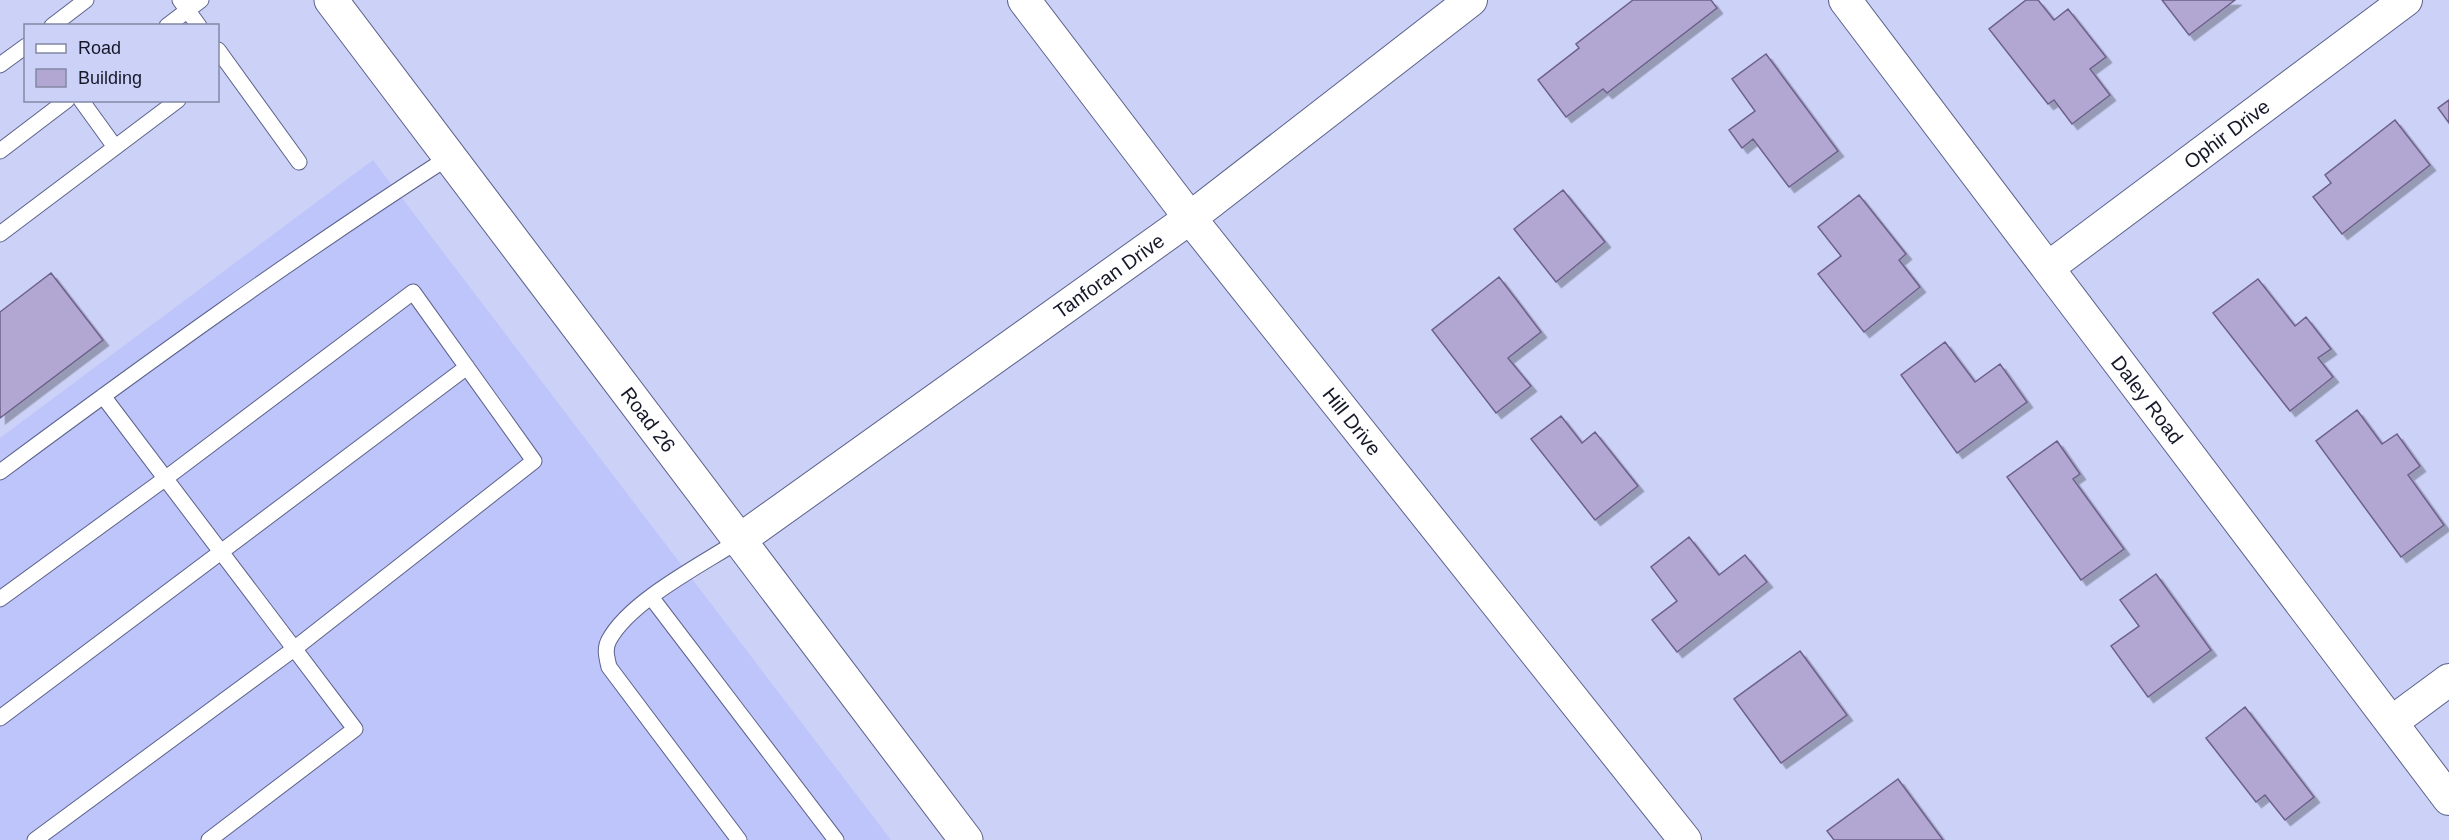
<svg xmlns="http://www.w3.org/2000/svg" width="2449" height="840" font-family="Helvetica,sans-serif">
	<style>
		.built { fill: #bdc5fa }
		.building { fill: #b2a6d3; stroke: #6d6189; stroke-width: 1.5; filter: url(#shadow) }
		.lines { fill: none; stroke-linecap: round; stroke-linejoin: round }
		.service-casing { stroke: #5c628b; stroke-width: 17 }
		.minor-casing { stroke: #5c628b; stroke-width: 34 }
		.tertiary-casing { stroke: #5c628b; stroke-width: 35 }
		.service { stroke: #fff; stroke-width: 15 }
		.minor { stroke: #fff; stroke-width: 32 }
		.tertiary { stroke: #fff; stroke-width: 33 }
		.labels { text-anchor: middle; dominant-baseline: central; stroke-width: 6; stroke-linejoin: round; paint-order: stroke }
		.street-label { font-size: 20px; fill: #161829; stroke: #ccd2f7 }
	</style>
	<defs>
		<filter id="shadow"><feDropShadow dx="5.5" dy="5.5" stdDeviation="0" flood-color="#0004"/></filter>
	</defs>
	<rect width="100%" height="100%" fill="#ccd2f7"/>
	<path class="built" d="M373,160L891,840H0V438Z"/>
	<path class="building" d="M1633,0H1711L1717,8L1607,93L1603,89L1566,117L1538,80L1579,48L1576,44Z
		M2026,0H2038L2054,20L2068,9L2106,57L2090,69L2110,95L2072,124L2054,100L2048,104L1989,29Z
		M2162,0H2235L2189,35Z
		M1766,54L1838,151L1789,187L1753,139L1742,148L1729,130L1755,111L1732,79Z
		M2449,100V123L2438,108Z
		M2395,120L2430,165L2342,234L2313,197L2331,183L2325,175Z
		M1563,190L1605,242L1556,282L1514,229Z
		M1859,195L1906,254L1899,260L1920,287L1864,332L1818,274L1841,256L1818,227Z
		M51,273L103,340L0,418V312Z
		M1499,277L1541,332L1508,358L1531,386L1496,413L1432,330Z
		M2258,279L2295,326L2306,317L2331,349L2318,358L2333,377L2290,411L2213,313Z
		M1945,342L1975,382L2000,364L2027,402L1957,453L1901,375Z
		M2357,410L2382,444L2397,434L2420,466L2408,475L2444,525L2401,557L2316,441Z
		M1561,416L1582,443L1595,432L1638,486L1595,520L1531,439Z
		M2057,441L2080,474L2073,479L2124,549L2081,580L2007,477Z
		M1689,537L1719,575L1745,555L1767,582L1677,652L1652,620L1677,601L1651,567Z
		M2156,574L2211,650L2148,697L2111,646L2139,626L2120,600Z
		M1800,651L1847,715L1781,763L1734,699Z
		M2245,707L2314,797L2285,820L2265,795L2256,802L2206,738Z
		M1898,779L1943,840H1834L1827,831Z"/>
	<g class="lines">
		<g class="service-casing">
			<path id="service" d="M180,0L199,26
				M52,26L86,0
				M167,26L201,0
				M218,50L299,162
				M0,65L26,46
				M81,100L115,147
				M0,151L67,100
				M0,234L178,100
				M103,396L355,729L209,840
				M0,472C147,363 295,256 449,157
				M738,541C701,565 630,601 609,640C604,649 607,658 609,667L739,840
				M651,597L836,840
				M0,599L166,478L413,292L534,461L294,649L35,840
				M0,718L467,367"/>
		</g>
		<g class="minor-casing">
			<g id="minor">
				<path id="s1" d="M1024,0L1190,218L1685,840"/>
				<path id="s2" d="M1845,0L2449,799"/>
				<path id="s3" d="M2049,267L2406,0"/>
				<path id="s4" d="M738,541L1190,218L1471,0"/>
				<path d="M2392,722L2449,680"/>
			</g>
		</g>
		<g class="tertiary-casing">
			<g id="tertiary">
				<path id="s5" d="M331,0L966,840"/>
			</g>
		</g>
		<use href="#service" class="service"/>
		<use href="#minor" class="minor"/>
		<use href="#tertiary" class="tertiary"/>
	</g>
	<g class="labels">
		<g class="street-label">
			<text stroke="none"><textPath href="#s3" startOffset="222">Ophir Drive</textPath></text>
			<text stroke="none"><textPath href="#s4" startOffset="456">Tanforan Drive</textPath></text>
			<text stroke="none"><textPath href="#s2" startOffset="501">Daley Road</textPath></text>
			<text stroke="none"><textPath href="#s5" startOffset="526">Road 26</textPath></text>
			<text stroke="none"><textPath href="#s1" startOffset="534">Hill Drive</textPath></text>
		</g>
	</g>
	<rect x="24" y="24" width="195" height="78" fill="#ccd2f7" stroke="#8388a5" stroke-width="1.5"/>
	<rect x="36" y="44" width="30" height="9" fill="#ffffff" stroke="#8388a5" stroke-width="1.5"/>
	<text x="78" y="54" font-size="18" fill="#161829">Road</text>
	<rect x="36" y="69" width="30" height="18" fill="#b2a6d3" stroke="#8388a5" stroke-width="1.5"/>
	<text x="78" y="84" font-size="18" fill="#161829">Building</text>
</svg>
